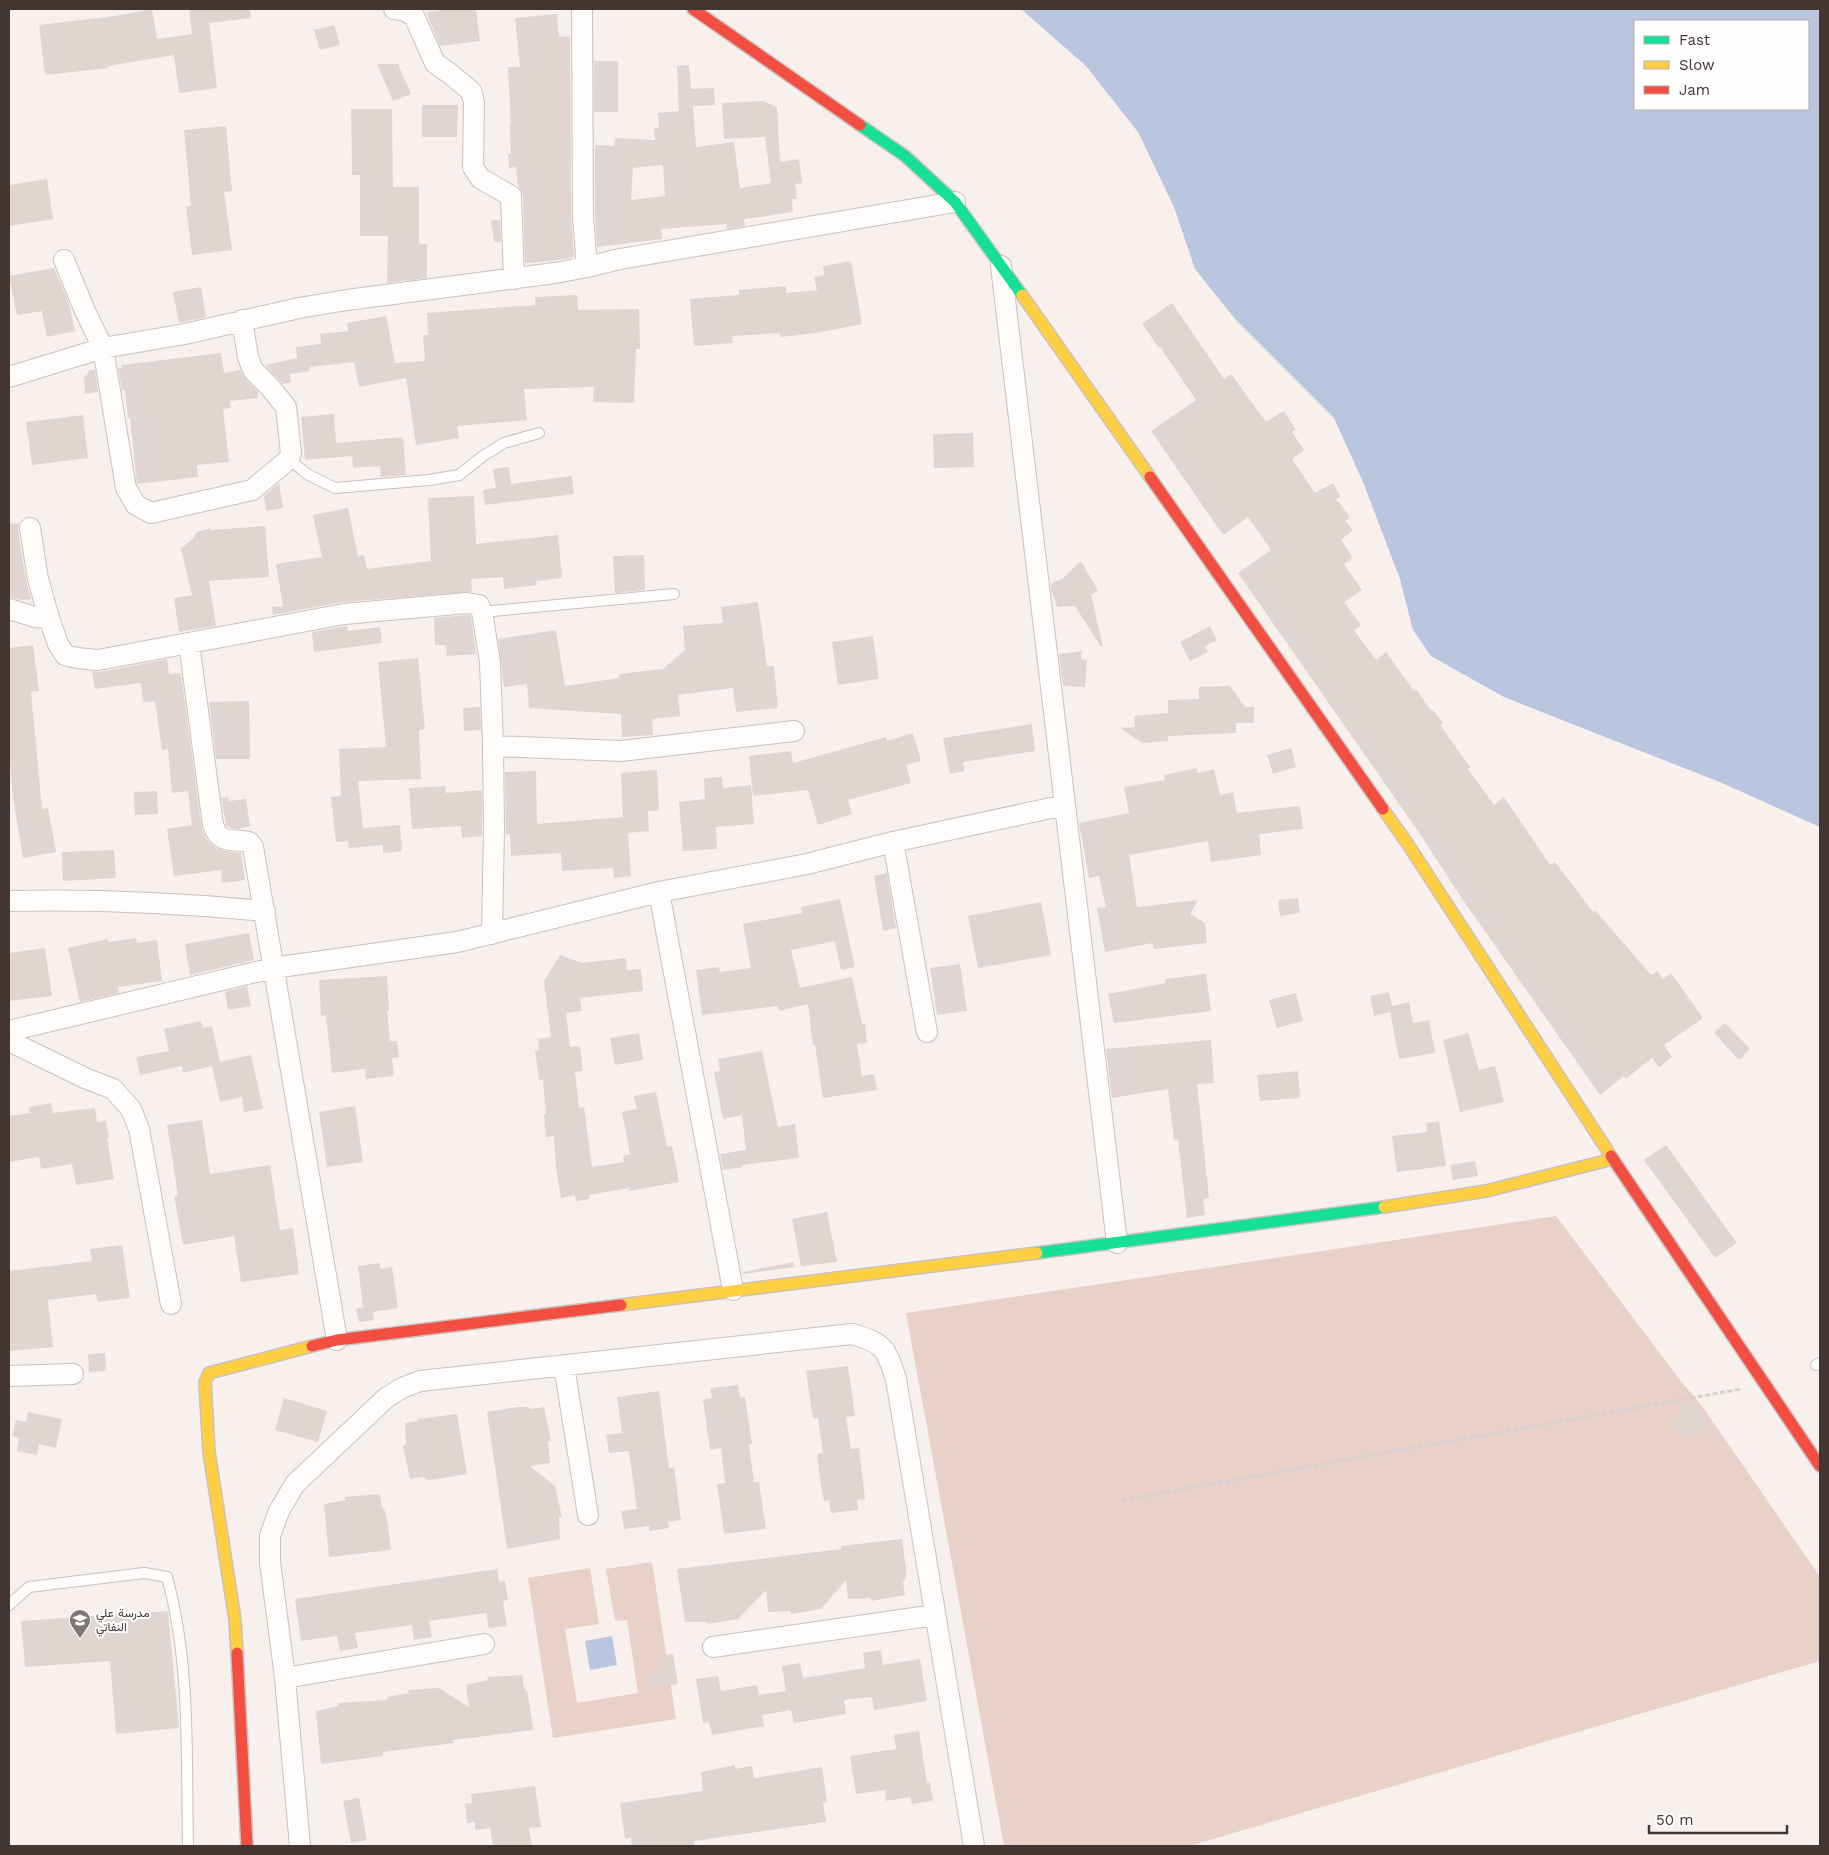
<svg xmlns="http://www.w3.org/2000/svg" width="1829" height="1855" font-family="'Work Sans',Vazirmatn,sans-serif">
	<style>
		.green { fill: #e9d0c8 }
		.water { fill: #bac5e0; fill-rule: evenodd }
		.building { fill: #e0d5d1; fill-rule: evenodd }
		.lines { fill: none; stroke-linecap: round; stroke-linejoin: round }
		.lane-casing { stroke: #cbc1bd; stroke-width: 12 }
		.street-casing { stroke: #cbc1bd; stroke-width: 22 }
		.fast-casing { stroke: #cbc1bd; stroke-width: 14 }
		.slow-casing { stroke: #cbc1bd; stroke-width: 14 }
		.jam-casing { stroke: #cbc1bd; stroke-width: 14 }
		.path { stroke: #d5d0cf; stroke-width: 3; stroke-dasharray: 5 2.5; stroke-linecap: butt }
		.lane { stroke: #fefdfc; stroke-width: 10 }
		.street { stroke: #fefdfc; stroke-width: 20 }
		.fast { stroke: #16e098; stroke-width: 11 }
		.slow { stroke: #ffcf43; stroke-width: 11 }
		.jam { stroke: #f24e42; stroke-width: 11 }
		.labels { text-anchor: middle; dominant-baseline: central; stroke-width: 4; stroke-linejoin: round; paint-order: stroke }
		.poi-label { font-size: 12px; fill: #433531; stroke: #fefefe; text-anchor: start }
	</style>
	<rect width="100%" height="100%" fill="#f8f0ed"/>
	<path class="green" d="M1556,1216L1680,1380L1702,1406L1820,1577V1661L1189,1846H1004L906,1313Z
		M652,1562L676,1719L553,1738L528,1578L590,1568L599,1624L565,1629L577,1703L638,1693L627,1620L615,1621L606,1569Z"/>
	<path class="water" d="M1021,9H1820V827L1722,783L1504,697L1431,656L1413,630L1400,579L1363,482L1334,418L1235,319L1195,269L1174,207L1138,132L1086,66ZM1635,21H1808V109H1635Z
		M612,1636L617,1665L590,1670L585,1641Z"/>
	<path class="building" d="M152,9L157,39L192,34L189,9H250L251,18L209,23L217,88L179,93L174,55L108,66L109,68L45,75L39,25L115,16Z
		M449,9H476L480,41L440,46L429,19L427,12Z
		M557,14L559,37L570,36L571,217L574,257L553,261L525,263L523,195L518,186L516,167L509,168L508,154H511L510,125H511L508,67H520L515,18Z
		M334,25L340,45L320,50L314,30Z
		M594,61H618V112H594Z
		M377,64H398L411,94L393,101Z
		M689,65L691,89L714,88L715,105L693,106L696,147L734,142L740,188L771,183L765,137L724,139L722,103L763,101L777,107L780,162L799,159L802,183L795,184L797,199H792L793,212L744,219L745,226L727,229L726,224L661,229L662,239L597,247L595,216V145L614,146L615,138L655,140L654,128H659L658,113L679,111L677,66ZM663,165L665,196L631,200L633,168Z
		M422,105H458L457,137H422Z
		M351,109H392L393,187H419V244H427V278L387,283L388,236H360V175H352Z
		M226,126L232,191L224,192L232,250L192,255L186,207L191,206L184,130Z
		M47,179L53,219L9,226V185Z
		M491,220H500L501,242H494Z
		M851,261L862,324L816,333L781,337L780,333L732,336L733,343L694,346L690,299L739,295V290L786,286V293L817,290L814,277L824,275L823,266Z
		M54,268L69,303L75,331L47,337L42,311L17,315L9,276Z
		M201,287L206,317L179,323L173,292Z
		M577,295L578,310L639,309L640,349H636L634,403L593,402L594,387L524,389L527,420L457,426L459,438L416,445L406,378L359,387L354,362L310,367V371L290,374L291,382L283,384L265,365L297,358L296,347L321,344L320,334L348,331L347,323L386,316L395,363L425,361L423,335H428L427,313L535,305V297Z
		M1172,303L1224,379L1231,374L1266,422L1284,411L1296,430L1292,432L1304,450L1292,459L1315,493L1333,483L1340,496L1336,499L1350,517L1345,521L1353,530L1341,540L1353,558L1344,564L1362,590L1344,602L1361,625L1354,630L1376,660L1386,652L1414,691L1416,689L1431,711L1433,710L1443,723L1440,725L1470,767L1468,769L1494,805L1504,797L1550,865L1555,862L1593,912L1595,910L1651,975L1657,971L1663,979L1671,973L1703,1018L1664,1045L1672,1057L1659,1067L1652,1058L1626,1079L1624,1076L1600,1095L1463,900L1420,834L1238,573L1271,550L1248,517L1223,535L1151,431L1196,400L1160,347L1159,348L1142,324Z
		M221,353L224,373L240,370L245,378L258,392V398L230,401L231,408L223,409L229,462L197,465L198,477L137,484L130,418H128L125,390H122L118,368H122L121,365Z
		M90,370H95L98,392L85,394L84,378Z
		M334,414L336,443L403,437L406,475L381,477L380,466L353,468L352,456L305,460L301,417Z
		M83,415L88,458L32,465L26,422Z
		M973,433L974,467L934,468L933,434Z
		M509,467L511,484L572,476L574,494L485,505L483,490L496,488L493,469Z
		M279,483L283,508L266,511L264,496Z
		M474,496L476,544L558,535L562,578L536,581L537,585L504,589L503,577L471,579L472,592L343,602L273,615L272,607L283,606L276,564L322,557L313,515L348,508L358,556L364,555L367,569L431,561L428,498Z
		M19,523L18,530L26,581L31,599L21,600L9,597V524Z
		M265,526L269,577L209,581L216,626L179,632L174,598L192,595L181,548L192,540L197,532L210,528L211,530Z
		M644,555L645,590L615,593L613,556Z
		M1081,561L1098,591L1091,595L1103,646L1101,647L1075,606L1057,607L1051,590V583L1062,579Z
		M758,602L767,666H774L778,708L736,712L733,688L678,695L680,716L652,719L653,735L622,737L621,714L529,708L527,684L504,687L498,639L556,630L565,686L619,678V674L663,669L685,650L683,626L723,623L721,607Z
		M467,615L471,616L476,654L447,656L446,645H435L434,618Z
		M347,626L348,631L380,627L382,643L314,652L312,632Z
		M1210,626L1217,640L1205,646L1208,652L1190,661L1180,642Z
		M873,636L879,679L838,685L832,642Z
		M33,645L39,691L31,692L42,809L48,808L56,852L23,858L13,797L9,752V648Z
		M1082,651L1081,659L1087,660L1085,687L1063,686L1059,654Z
		M418,658L425,729L419,730L421,779L358,781L363,828L400,825L402,851L383,853V845L349,848L348,841L336,842L331,797L341,796L339,749L386,747L378,662Z
		M167,659L169,674L181,673L202,830L206,839L216,848L225,851L241,853L245,880L222,883L221,870L174,876L167,829L192,825L188,791L172,793L168,749L162,750L155,701L143,702L141,683L95,689L92,671L100,672Z
		M1230,686L1245,707H1254V723H1236V733L1168,736V741L1142,743L1120,728L1135,727L1134,716L1168,713V700L1199,699V687Z
		M249,701L250,759H216L209,702Z
		M480,707L481,730L464,731L463,708Z
		M1032,724L1035,751L963,762L964,771L950,774L943,738Z
		M913,733L921,761L906,765L911,783L848,800L852,814L818,825L808,790L753,796L749,756L791,751L793,763L886,737L887,741Z
		M1291,748L1296,767L1273,774L1267,755Z
		M1196,768L1198,773L1214,769L1220,795L1233,792L1237,813L1300,806L1303,829L1259,834L1261,855L1211,862L1208,841L1129,855L1137,907L1198,900L1190,914L1205,923L1207,943L1154,949L1153,943L1105,952L1097,908L1106,907L1099,876L1089,878L1079,823L1129,813L1124,787L1165,780L1164,775Z
		M657,770L659,811H648L649,831L628,833L631,876L614,878L613,868L562,871L561,853L511,856L510,834H506L505,772L536,771L537,824L623,817L621,773Z
		M722,777L723,788L751,785L754,824L716,827L717,849L683,851L679,802L705,799L704,778Z
		M445,786L446,793L482,790V836L462,838L461,826L412,829L409,788Z
		M157,791L158,814L135,815L134,792Z
		M228,797L229,801L246,799L250,826L238,829L230,828L226,825L221,798Z
		M114,850L116,878L63,881L62,852Z
		M887,873L896,928L883,931L874,876Z
		M1298,898L1300,913L1280,916L1278,900Z
		M840,899L855,967L841,970L835,941L791,950L800,988L852,977L862,1024H865L867,1043L857,1044L862,1076L874,1074L877,1090L823,1098L815,1045L813,1046L808,1004L779,1011L778,1006L702,1015L696,970L719,967L720,972L751,968L743,924L802,913L801,907Z
		M1041,902L1051,955L978,968L968,916Z
		M249,933L254,960L190,975L185,944Z
		M136,938L137,943L157,940L162,981L118,987L119,993L80,1002L68,948L108,939V942Z
		M45,948L52,996L9,1001V953Z
		M560,955L582,963L626,958L627,970L641,969L643,991L580,998L582,1011L566,1013L570,1047L580,1046L583,1071L575,1072L579,1108L584,1107L592,1167L624,1162L623,1156L630,1154L622,1112L637,1109L634,1096L656,1092L667,1147L672,1146L679,1182L629,1191V1188L589,1195L590,1199L576,1201L575,1195L561,1198L556,1167L554,1136L546,1137L544,1114H546L543,1080H539L535,1050H539L538,1039L551,1037L544,981Z
		M960,964L967,1011L937,1015L930,968Z
		M1206,974L1211,1011L1114,1023L1108,994L1166,983L1165,979Z
		M387,976L389,1011H387L390,1041H397L399,1057L392,1058L394,1076L366,1079L365,1069L332,1073L326,1015L321,1016L319,980Z
		M247,986L251,1006L228,1010L225,992Z
		M1389,992L1392,1006L1409,1002L1413,1023L1429,1020L1435,1053L1399,1059L1390,1012L1374,1016L1370,996Z
		M1296,993L1303,1021L1277,1028L1269,1000Z
		M201,1021L203,1028L212,1026L220,1062L251,1055L263,1109L244,1112L242,1097L220,1102L212,1066L183,1073L182,1066L140,1075L136,1057L169,1051L164,1029Z
		M1725,1023L1750,1049L1739,1060L1714,1033Z
		M639,1033L643,1060L615,1065L610,1038Z
		M1468,1033L1479,1070L1495,1066L1504,1102L1460,1112L1443,1040Z
		M1211,1040L1214,1083L1197,1084L1209,1198L1203,1199L1205,1215L1187,1218L1178,1140H1174L1168,1089L1112,1098L1106,1049Z
		M762,1051L778,1127L795,1124L799,1158L742,1165L743,1167L723,1170L720,1154L746,1150L742,1115L723,1119L714,1072L720,1071L718,1059Z
		M1298,1071L1300,1098L1260,1101L1257,1075Z
		M51,1103L53,1113L95,1108L97,1122L106,1121L109,1138H107L114,1179L76,1185L72,1164L41,1169L39,1157L9,1162V1116L30,1113L29,1107Z
		M355,1106L363,1162L327,1167L319,1112Z
		M202,1120L210,1174L270,1165L280,1230L293,1228L299,1274L241,1282L234,1236L183,1245L174,1196L178,1195L167,1125Z
		M1439,1121L1446,1166L1397,1172L1392,1136L1427,1132L1426,1123Z
		M1666,1145L1737,1243L1715,1258L1644,1160Z
		M1475,1161L1478,1176L1453,1180L1450,1165Z
		M827,1212L837,1262L801,1266L792,1219Z
		M122,1245L130,1298L98,1302L96,1294L48,1300L53,1347L9,1351V1271L92,1261L90,1249Z
		M793,1262L795,1267L743,1274V1272Z
		M380,1263V1269L392,1267L398,1308L373,1312L374,1320L359,1322L356,1309L363,1307L358,1266Z
		M105,1353L106,1371L89,1372L88,1354Z
		M848,1366L855,1416L846,1417L851,1449L859,1448L865,1499L857,1500L858,1510L831,1513L829,1500L824,1501L820,1480L817,1454L823,1453L818,1418H813L806,1371Z
		M738,1385L740,1398L745,1397L752,1444L749,1445L754,1482H759L766,1529L724,1534L717,1484L725,1483L721,1448L710,1450L703,1400L712,1398L710,1388Z
		M659,1391L669,1468L674,1467L681,1520L668,1522L669,1528L649,1531V1526L624,1529L621,1511L637,1509L629,1451L609,1453L606,1435L622,1433L617,1397Z
		M284,1398L327,1411L318,1442L275,1430Z
		M1685,1402L1696,1403L1710,1426L1690,1438L1685,1434L1680,1437L1672,1422L1681,1417L1676,1408Z
		M517,1407H527L531,1409L544,1407L551,1441H548L550,1463L530,1466L555,1486L562,1517H559L560,1539L507,1549L487,1412Z
		M28,1412L62,1419L56,1448L39,1444L37,1455L17,1451L19,1438L12,1436L16,1420L26,1422Z
		M457,1414L467,1474L437,1479L428,1480L423,1477L410,1479L403,1445H406L405,1423L417,1421L418,1419Z
		M380,1494L382,1507L385,1511L387,1520L391,1550L329,1557L324,1504L346,1500L345,1497Z
		M902,1539L906,1569V1578L903,1582L905,1595L871,1601V1598L848,1599L846,1580L821,1609L791,1614L790,1611L768,1612L766,1590L738,1619L708,1624L707,1622H685L677,1569L841,1549V1546Z
		M497,1569L499,1582L505,1581L508,1600L503,1601L507,1626L489,1628L486,1613L429,1621L432,1637L414,1640L412,1625L355,1633L358,1648L340,1651L337,1636L301,1641L295,1599Z
		M168,1611L179,1728L116,1734L110,1661L25,1667L21,1621Z
		M881,1650L883,1665L920,1659L927,1701L874,1710L872,1697L844,1700L846,1714L794,1723L791,1710L762,1715L764,1726L712,1735L709,1722L703,1723L696,1679L718,1676L721,1691L757,1685L759,1695L786,1691L782,1666L800,1663L803,1678L865,1668L863,1653Z
		M673,1654L678,1684L651,1689L648,1674L661,1671L659,1656Z
		M522,1675L524,1688L527,1691L529,1700L533,1730L453,1740L454,1743L383,1752V1756L321,1764L316,1711L338,1706V1703L387,1700V1697L409,1693L408,1690L439,1688L469,1707L466,1685L488,1680L487,1677Z
		M919,1731L927,1783L930,1782L933,1801L912,1804L910,1797L886,1801L885,1790L856,1794L850,1756L896,1749L894,1735Z
		M735,1765V1769L752,1766L754,1778L822,1767L827,1802L823,1803L826,1822L694,1841V1846H632L631,1838L625,1839L620,1803L703,1791L701,1772Z
		M535,1786L541,1827L529,1828L532,1846H493L490,1828L475,1830V1822L467,1823L465,1804L472,1803L471,1794Z
		M359,1798L367,1840L351,1843L343,1801Z"/>
	<g class="lines">
		<g class="lane-casing">
			<path id="lane" d="M289,459L307,474L335,488L429,480L459,475L483,456L504,443L539,433
				M482,612L674,594
				M1816,1365L1820,1363
				M9,1605L29,1587L144,1573L167,1577C191,1664 186,1756 188,1846"/>
		</g>
		<g class="street-casing">
			<path id="street" d="M394,9L403,10L414,16L435,63L449,73L471,91L474,102L473,167L480,178L511,196L514,279
				M582,9L583,217L587,267
				M64,260L85,311L103,348L126,488L136,505L151,513L252,490L289,459L291,453L286,407L269,386L253,370L248,357L242,320
				M1001,266L1117,1243
				M9,377L103,348L185,334L299,308L347,300L555,273L587,267L620,259L955,202
				M30,528L38,579L49,618
				M9,609L35,617L49,618L58,644L65,655L77,658L98,660L344,614L467,603L479,605L482,612L490,662L493,746L494,829L492,934
				M189,643L213,825C220,845 231,838 249,842L253,847L337,1340
				M493,746L621,751L794,731
				M893,842L927,1032
				M659,892L733,1290
				M9,901C94,899 180,903 265,911
				M9,1031L273,968L457,942L659,892L807,864L893,842L1065,805
				M9,1041L85,1078L113,1089L131,1109L139,1129L171,1304
				M564,1366L588,1515
				M9,1376L73,1374
				M713,1647L935,1615
				M285,1678L484,1644
				M300,1846L285,1678L270,1562V1536L279,1511L295,1484L386,1398L402,1388L420,1381L852,1334C884,1343 886,1348 896,1379L974,1846"/>
		</g>
		<g class="fast-casing">
			<path id="fast" d="M860,125L905,156L955,202L1022,295
				M1037,1253L1384,1207"/>
		</g>
		<g class="slow-casing">
			<path id="slow" d="M1022,295L1150,477
				M1383,809L1407,843L1611,1156
				M1384,1207L1486,1191L1613,1159
				M621,1305L1037,1253
				M237,1653L235,1620L209,1452L205,1382L209,1373L312,1346"/>
		</g>
		<g class="jam-casing">
			<path id="jam" d="M693,9L860,125
				M1150,477L1383,809
				M1611,1156L1820,1466
				M312,1346L337,1340L621,1305
				M237,1653L247,1846"/>
		</g>
		<path class="path" d="M1122,1500L1741,1389"/>
		<use href="#lane" class="lane"/>
		<use href="#street" class="street"/>
		<use href="#fast" class="fast"/>
		<use href="#slow" class="slow"/>
		<use href="#jam" class="jam"/>
	</g>
	<defs>
		<g id="school-pin" transform="scale(1.125)"><path d="M0 17L-7.5 6A9.5 9.5 0 1 1 7.5 6Z" fill="#827673" stroke="#fefefe"/><path d="M0-5L7-2L0 1L-7-2ZM-4 1L0 2.5L4 1V4Q0 6-4 4Z" fill="#fff"/></g>
	</defs>
	<g fill-rule="evenodd">
		<use href="#school-pin" x="80" y="1620"/>
	</g>
	<g class="labels">
		<g class="poi-label">
			<text x="96" y="1613">مدرسة علي<tspan x="96" dy="14">النفاتي</tspan></text>
		</g>
	</g>
	<rect width="1829" height="1855" fill="none" stroke="#433531" stroke-width="20"/>
	<rect x="1634" y="20" width="175" height="90" fill="#fefefe" stroke="#b3aeac"/>
	<rect x="1644" y="36" width="25" height="8" fill="#16e098" stroke="#b3aeac"/>
	<text x="1679" y="45" font-size="15" fill="#433531">Fast</text>
	<rect x="1644" y="61" width="25" height="8" fill="#ffcf43" stroke="#b3aeac"/>
	<text x="1679" y="70" font-size="15" fill="#433531">Slow</text>
	<rect x="1644" y="86" width="25" height="8" fill="#f24e42" stroke="#b3aeac"/>
	<text x="1679" y="95" font-size="15" fill="#433531">Jam</text>
	<path d="M1649 1825v8h138v-8" fill="none" stroke="#433531" stroke-width="2.5"/>
	<text x="1656" y="1825" font-size="15" fill="#433531" stroke="#fefefe" stroke-width="4" paint-order="stroke">50 m</text>
</svg>
